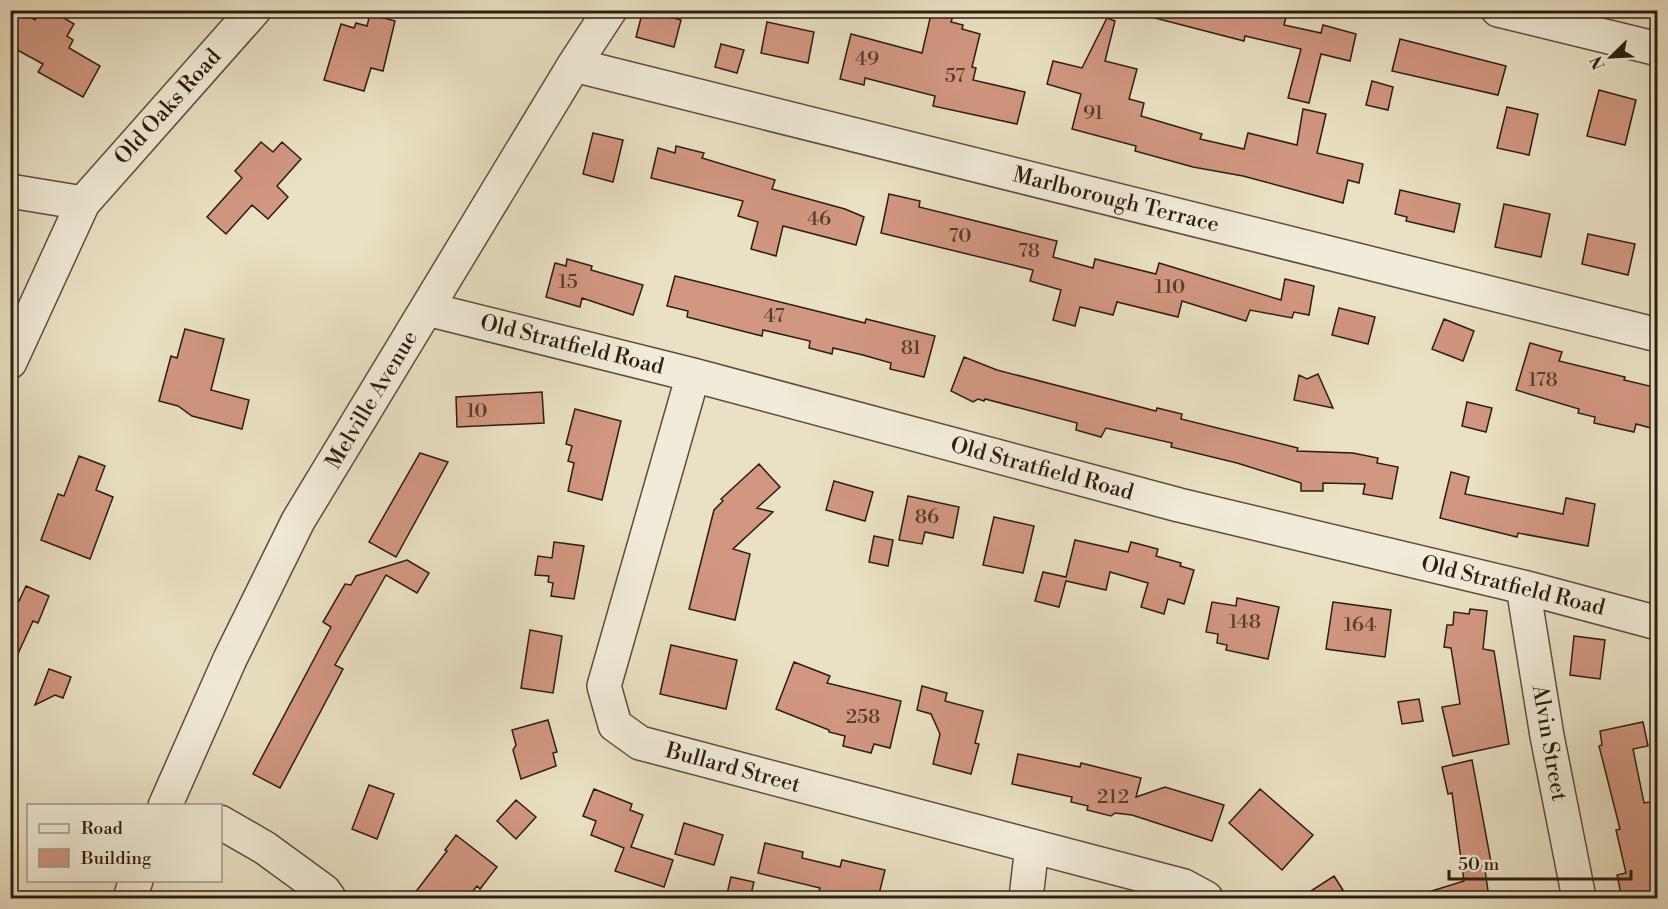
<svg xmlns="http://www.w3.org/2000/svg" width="1668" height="909" font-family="'Libre Bodoni',serif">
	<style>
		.building { fill: #d29781; stroke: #2d1d0f; stroke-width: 1.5 }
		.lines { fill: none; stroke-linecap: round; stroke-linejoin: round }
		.minor-casing { stroke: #5c4e3c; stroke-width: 36 }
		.minor { stroke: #f1ecd9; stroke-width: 33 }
		.labels { text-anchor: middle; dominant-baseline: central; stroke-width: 4.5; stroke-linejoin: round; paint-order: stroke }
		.number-label { font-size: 20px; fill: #563c2c }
		.street-label { font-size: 22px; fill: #2d1d0f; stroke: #f1ecd9 }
	</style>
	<rect width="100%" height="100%" fill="#eae1c4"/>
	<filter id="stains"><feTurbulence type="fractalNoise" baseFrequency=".00333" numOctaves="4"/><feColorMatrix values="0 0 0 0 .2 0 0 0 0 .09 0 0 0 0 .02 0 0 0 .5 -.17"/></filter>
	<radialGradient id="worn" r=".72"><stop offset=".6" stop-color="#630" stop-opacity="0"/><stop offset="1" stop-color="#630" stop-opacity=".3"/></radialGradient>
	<path class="building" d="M10,10H18L35,20L40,10H51L74,24L67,36L73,40L69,48L100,66L83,97L38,72L43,64L10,46Z
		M643,10L681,20L674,47L636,37Z
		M932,10H955L951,22L963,25L962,29L980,34L972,67L976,68L973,80L1025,92L1017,124L933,106L935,96L865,78L864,85L840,79L851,34L922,53Z
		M1152,10H1227L1250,16L1251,10H1271L1273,14L1286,17L1284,25L1321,33L1323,25L1356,34L1350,61L1321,54L1309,103L1288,98L1301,49L1245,36L1244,41L1151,17Z
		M370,14L395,21L383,71L371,68L364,91L324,80L341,24L354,28L356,23L367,26Z
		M1107,18L1115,21L1105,61L1137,69L1129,99L1144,103L1141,116L1202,134L1200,139L1244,149L1248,133L1297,145L1303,109L1326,114L1317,153L1363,164L1359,183L1348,180L1343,203L1243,176L1193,167L1135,151L1136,146L1072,129L1081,94L1047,84L1053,61L1082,68Z
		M767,22L814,32L808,63L761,53Z
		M1400,39L1506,66L1498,95L1392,71Z
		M721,44L744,50L737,73L715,67Z
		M1372,81L1393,87L1388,110L1366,105Z
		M1599,90L1636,100L1625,145L1587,136Z
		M1507,107L1538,114L1529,155L1497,148Z
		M593,133L623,140L613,182L583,174Z
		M261,142L273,152L282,142L301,159L277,186L288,197L268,219L252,205L226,234L207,217L242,178L235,171Z
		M676,146L704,153L702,158L775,180L772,189L845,209L864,217L856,245L783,226L776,256L751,249L758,222L738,216L743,201L651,178L658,148L675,153Z
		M1400,190L1460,204L1454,232L1406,221L1407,217L1395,214Z
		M889,194L920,201L919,207L1057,241L1053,257L1093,268L1095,259L1156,274L1159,263L1281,300L1285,279L1314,286L1309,315L1294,312L1292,318L1250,310L1246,321L1182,301L1178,317L1117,302L1113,315L1080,307L1075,326L1053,320L1061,290L1030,281L1033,270L881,233Z
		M1504,204L1550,214L1541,257L1495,247Z
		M1588,234L1635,244L1628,275L1582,264Z
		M567,259L592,266L591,270L643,285L633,315L582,298L580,307L546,297L555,263L566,266Z
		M675,276L865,323L866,319L935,336L924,377L890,369L891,363L863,355L833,348L832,354L809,348L810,341L763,330L762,336L687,317L688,311L667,306Z
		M1339,308L1375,317L1368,344L1332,335Z
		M1444,319L1474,331L1463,361L1432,349Z
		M185,329L224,339L211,390L249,400L242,429L192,416L178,406L159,401L171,356L177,358Z
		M1530,343L1562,352L1559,361L1625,377L1624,380L1658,388V430L1636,424L1634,432L1594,423L1595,417L1578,413L1579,409L1516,390Z
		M964,357L997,370L1156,411L1157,408L1182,414L1181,419L1298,448L1297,451L1353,453L1378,458L1377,463L1398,467L1392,499L1363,494L1365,484L1323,483V491H1301V483L1237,463L1171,447L1172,443L1106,428L1101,437L1076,430L1077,423L985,399L984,401L978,399L973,402L951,391Z
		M1318,374L1333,408L1294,400L1299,375L1307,379Z
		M542,392L544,423L457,427L456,397Z
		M1467,402L1492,408L1486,432L1462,426Z
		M575,409L621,421L602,500L568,491L574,463L568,461L572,446L566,444Z
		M420,453L448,462L396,557L369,542Z
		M79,456L105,466L96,490L113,497L90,559L41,540L58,494L64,496Z
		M759,464L780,487L757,508L773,512L733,549L750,554L735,620L689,609L714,510L723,501L721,499Z
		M1451,472L1469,477L1465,494L1563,514L1566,498L1595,504L1588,546L1518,533L1517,537L1440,518Z
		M834,481L873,492L865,521L826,510Z
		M908,496L959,507L953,538L925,532L922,544L899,540Z
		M994,517L1034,526L1023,573L983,565Z
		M874,536L893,540L888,566L869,562Z
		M1075,540L1128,552L1131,542L1158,549L1156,556L1181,563L1180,566L1194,570L1184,604L1168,599L1164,614L1141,607L1148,583L1110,572L1106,590L1066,581L1059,607L1035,601L1043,572L1066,577Z
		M554,542L584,546L574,599L551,596L553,583L548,582L549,576L535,575L538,556L552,558Z
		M407,560L429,573L417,593L386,575L335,665L343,669L280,788L253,774L331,627L323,622L345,584L351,585L356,576Z
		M26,586L49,596L38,623L33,621L10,671V597L19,601Z
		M1237,598L1279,607L1268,659L1226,650L1227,645L1217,643L1218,634L1206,632L1212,602L1236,606Z
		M1333,602L1391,610L1385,657L1326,649Z
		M1470,609L1487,611L1483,649L1494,651L1509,744L1453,756L1442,707L1460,704L1451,648L1444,647L1447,625H1453L1454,612L1469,614Z
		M530,630L562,636L553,693L521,688Z
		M1574,636L1605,640L1600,679L1570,675Z
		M671,645L737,660L726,709L660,694Z
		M794,662L830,676L827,683L901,701L890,748L874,744L871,753L843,746L845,736L829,732V730L776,709Z
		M49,669L71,677L63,698L55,695L35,705Z
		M922,686L947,693L945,701L983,711L975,743L979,744L971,774L933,764L940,734L931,714L917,710Z
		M1419,699L1423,721L1402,724L1398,702Z
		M548,720L557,752L553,753L556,766L521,779L513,750L516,745L512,730Z
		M1643,722L1648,746L1633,749L1644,803L1655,801L1658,815V845L1653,846L1658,869V894L1622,898L1617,875L1626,873L1616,830L1620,829L1599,746L1602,745L1600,731Z
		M1018,754L1080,767L1081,763L1141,778L1136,797L1165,787L1224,805L1212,841L1132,815L1115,813L1111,816L1087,810L1088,806L1071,802L1072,797L1012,784Z
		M1472,760L1491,862L1484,863L1489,898H1423L1422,894L1464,881L1452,793L1448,794L1442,767Z
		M369,785L394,794L377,839L352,829Z
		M594,789L632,804L630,810L643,815L631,847L673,860L664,887L615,871L624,848L591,835L596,821L583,816Z
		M1260,789L1313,835L1282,870L1229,823Z
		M516,800L536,817L516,839L497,821Z
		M684,823L723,835L714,865L675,854Z
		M456,835L497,867L480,889L477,886L467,898H411L447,851L445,850Z
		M765,843L803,852L802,858L840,867L842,860L885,870L878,898H817L820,888L758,873Z
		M1334,876L1348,898H1300Z
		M731,877L754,882L750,898H726Z"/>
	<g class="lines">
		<g class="minor-casing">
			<path id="minor" d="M1498,10L1658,49
				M574,65L1658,335
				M10,191L83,203
				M427,309L693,375L1179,505L1523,587L1658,623
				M10,362L83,203L254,10
				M693,375L604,686L615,725L640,743L1184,886L1206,898
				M1523,587L1547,736L1579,898
				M165,806L230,659L298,521L574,65L610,10
				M220,822L265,848L324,891L329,898
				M130,898L136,880
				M1026,898L1032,846"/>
		</g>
		<use href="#minor" class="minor"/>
	</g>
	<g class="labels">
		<g class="number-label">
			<text x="867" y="59">49</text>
			<text x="955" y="76">57</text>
			<text x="1093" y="113">91</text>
			<text x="819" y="219">46</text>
			<text x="960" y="236">70</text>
			<text x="1029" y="251">78</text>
			<text x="568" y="282">15</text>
			<text x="1170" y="287">110</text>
			<text x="774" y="316">47</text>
			<text x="911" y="348">81</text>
			<text x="1543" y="380">178</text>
			<text x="477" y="411">10</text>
			<text x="927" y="517">86</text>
			<text x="1245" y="622">148</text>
			<text x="1360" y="625">164</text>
			<text x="863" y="717">258</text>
			<text x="1113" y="797">212</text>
		</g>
		<g class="street-label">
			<text transform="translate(168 107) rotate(-48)">Old Oaks Road</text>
			<text transform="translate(1116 200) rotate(14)">Marlborough Terrace</text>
			<text transform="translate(572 345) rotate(14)">Old Stratfield Road</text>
			<text transform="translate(372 400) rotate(-59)">Melville Avenue</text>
			<text transform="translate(1042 469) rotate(15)">Old Stratfield Road</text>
			<text transform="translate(1513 586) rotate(14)">Old Stratfield Road</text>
			<text transform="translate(1549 743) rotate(80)">Alvin Street</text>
			<text transform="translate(733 768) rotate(15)">Bullard Street</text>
		</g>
	</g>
	<rect width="1668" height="909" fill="none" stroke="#eae1c4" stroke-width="36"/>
	<rect x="12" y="12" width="1644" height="885" fill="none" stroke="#2d1d0f" stroke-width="3"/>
	<rect x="18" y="18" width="1632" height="873" fill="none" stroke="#2d1d0f" stroke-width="1.5"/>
	<rect x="27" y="804" width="195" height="78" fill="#f1ecd9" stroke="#a39988" stroke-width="1.5"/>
	<rect x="39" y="824" width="30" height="9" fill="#f1ecd9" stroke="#a39988" stroke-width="1.5"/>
	<text x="81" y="834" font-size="18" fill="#2d1d0f">Road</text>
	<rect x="39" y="849" width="30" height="18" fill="#d29781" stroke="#a39988" stroke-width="1.5"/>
	<text x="81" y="864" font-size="18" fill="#2d1d0f">Building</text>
	<g transform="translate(1611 57) rotate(246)" stroke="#f1ecd9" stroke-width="4.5" paint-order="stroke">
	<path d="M0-4.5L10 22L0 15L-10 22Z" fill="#2d1d0f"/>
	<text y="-9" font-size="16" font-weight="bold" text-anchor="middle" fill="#2d1d0f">N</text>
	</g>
	<path d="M1449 870v9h182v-9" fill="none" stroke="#2d1d0f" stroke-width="3"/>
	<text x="1458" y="870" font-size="18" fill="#2d1d0f" stroke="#f1ecd9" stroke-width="4.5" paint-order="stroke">50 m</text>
	<rect width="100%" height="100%" filter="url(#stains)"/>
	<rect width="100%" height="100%" fill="url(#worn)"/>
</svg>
